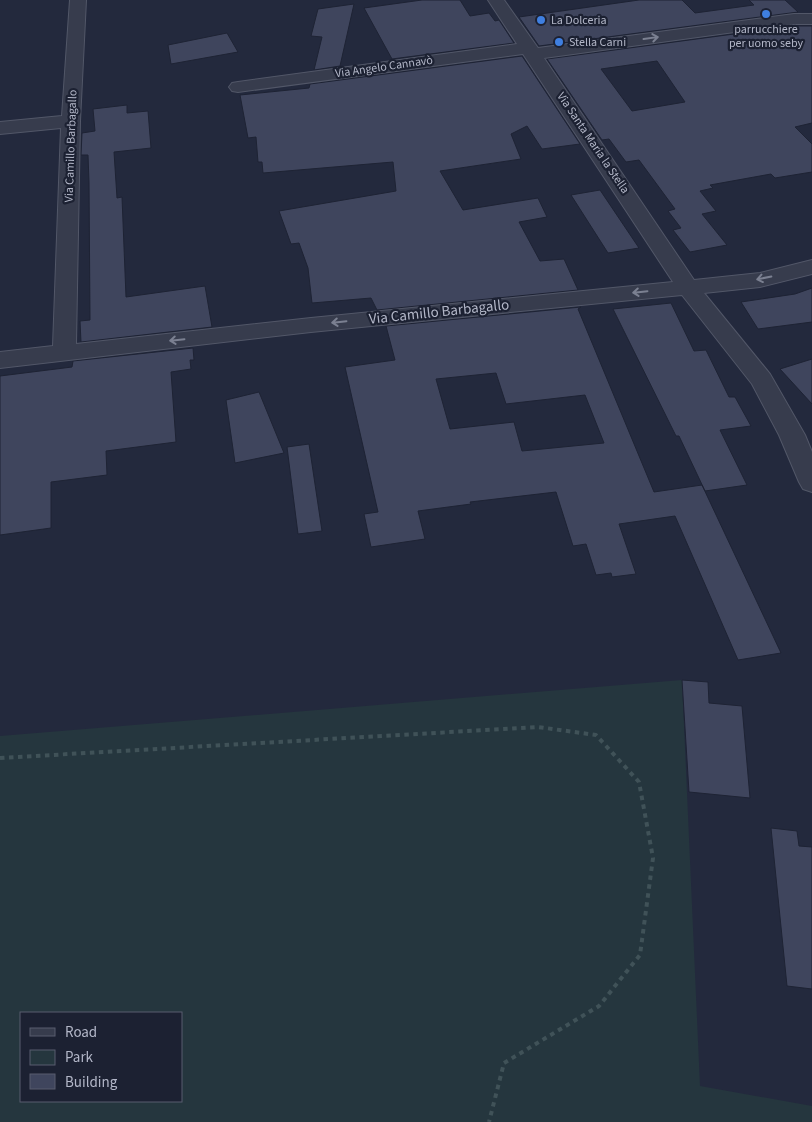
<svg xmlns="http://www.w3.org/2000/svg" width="812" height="1122" font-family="'Source Sans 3',sans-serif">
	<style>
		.green { fill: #25363e; fill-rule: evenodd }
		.building { fill: #3f455d; stroke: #1e2334; fill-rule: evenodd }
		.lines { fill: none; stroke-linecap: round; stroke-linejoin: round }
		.minor-casing { stroke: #525768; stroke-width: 2 }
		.path { stroke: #405258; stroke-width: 4; stroke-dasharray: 4.5 4.5; stroke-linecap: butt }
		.minor { fill: #373c4d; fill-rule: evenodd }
		.oneway { stroke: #7b8091 }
		.shop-dot { fill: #3f7fe0; stroke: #1c2132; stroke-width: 2 }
		.labels { text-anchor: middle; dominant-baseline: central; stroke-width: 4.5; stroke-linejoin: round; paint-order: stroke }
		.far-poi-label { font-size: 12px; fill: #b3b7c8; stroke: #1c2132; text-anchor: start }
		.far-street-label { font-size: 12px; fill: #b3b7c8; stroke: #1c2132 }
		.street-label { font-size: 15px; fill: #b3b7c8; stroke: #1c2132 }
	</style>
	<rect width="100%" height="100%" fill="#23293d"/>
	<path class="green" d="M682,680L700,1086L812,1106V1122H0V736ZM21,1013H181V1101H21Z"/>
	<path class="building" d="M422,0H460L470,16L489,13L495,21L499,20L514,43L392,59L364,8Z
		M639,0H682L695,13L754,5L749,0H785L798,12L539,46L519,17Z
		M354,4L340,66L314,70L322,37L311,36L318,9Z
		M794,26H812V123L795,127L812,144V172L775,178L771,174L710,185L713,188L700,191L716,211L702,214L727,245L690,252L673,230L681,228L668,211L675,209L639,160L626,162L609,139L602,140L547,59ZM657,61L685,102L632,111L601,69Z
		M227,33L238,52L171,64L168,45Z
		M522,56L580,144L542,149L527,126L511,134L521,159L440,171L463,210L538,198L547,217L519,222L540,261L564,259L578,290L377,310L371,298L312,303L308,268L299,243L291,244L279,211L396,191L393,162L263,173L262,162H258L256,137L248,138L240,95L309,88L310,84Z
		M127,105V113L148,111L151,148L114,152L117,198L122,197L126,297L205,286L212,327L81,342L80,321L90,320L89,182L88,155H81L82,133L95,131L93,109Z
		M600,190L639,248L608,253L571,195Z
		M812,288V322L758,329L741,302L795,294Z
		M671,303L694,351L706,350L729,397H735L751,426L720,430L747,485L705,491L679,436H676L613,309Z
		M581,307L578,309L654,492L702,485L781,653L738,660L675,516L619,524L636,574L612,577L611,573L596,575L586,544L573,546L556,492L470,502L471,504L418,511L425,539L371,547L364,514L378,512L345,367L395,360L386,326ZM496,373L506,404L585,395L604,443L522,451L514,422L450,429L436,379Z
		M193,348L194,360H190L191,369L171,372L176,442L106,451L107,475L51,482V528L0,535V376L72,367L73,361Z
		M812,359V404L780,369Z
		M259,392L284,453L235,463L226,400Z
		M309,444L322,531L298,534L287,447Z
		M682,680L708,682L709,703L742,706L750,798L689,792Z
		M771,828L797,831L799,846L812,847V989L787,986Z"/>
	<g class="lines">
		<g class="minor-casing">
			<path id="minor" d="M70,0H86L80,121L76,344L311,318L673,282L523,54L238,92L232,91L229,87L232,83L238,82L517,44L488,0H504L538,48L794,14H812V24H794L544,58L694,280L760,273L812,260V274L760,287L704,293L770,374L805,435L812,452V492L803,489L799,482L779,435L752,384L682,295L311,332L0,368V352L53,346L61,128L0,134V122L62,116Z"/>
		</g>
		<path class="path" d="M0,758L538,727L596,735L639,782L653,858L640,955L599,1006L504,1063L489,1122"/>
		<use href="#minor" class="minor"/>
	</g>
	<defs><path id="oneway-shaft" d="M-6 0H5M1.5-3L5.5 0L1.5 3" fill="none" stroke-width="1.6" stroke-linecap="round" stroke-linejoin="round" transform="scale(1.25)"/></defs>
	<g class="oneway">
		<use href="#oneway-shaft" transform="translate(651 38) rotate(-8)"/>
		<use href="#oneway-shaft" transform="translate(764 278) rotate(169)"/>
		<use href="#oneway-shaft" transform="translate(640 292) rotate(174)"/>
		<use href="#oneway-shaft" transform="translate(339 322) rotate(174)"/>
		<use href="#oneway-shaft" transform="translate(177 340) rotate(174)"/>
	</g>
	<g class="shop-dot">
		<circle cx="766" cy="14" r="5"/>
		<circle cx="541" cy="20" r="5"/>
		<circle cx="559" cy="42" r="5"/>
	</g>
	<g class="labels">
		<g class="far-poi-label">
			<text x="551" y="20">La Dolceria</text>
			<text x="766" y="29" text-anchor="middle">parrucchiere<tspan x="766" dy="14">per uomo seby</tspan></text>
			<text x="569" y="42">Stella Carni</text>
		</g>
		<g class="far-street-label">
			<text transform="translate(384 67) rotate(-8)">Via Angelo Cannavò</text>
			<text transform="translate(593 143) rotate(56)">Via Santa Maria la Stella</text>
			<text transform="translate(71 146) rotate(-88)">Via Camillo Barbagallo</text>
		</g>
		<g class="street-label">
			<text transform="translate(439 312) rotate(-6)">Via Camillo Barbagallo</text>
		</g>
	</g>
	<rect x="20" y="1012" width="162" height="90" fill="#1c2132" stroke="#585d6e"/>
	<rect x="30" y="1028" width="25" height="8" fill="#373c4d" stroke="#585d6e"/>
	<text x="65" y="1037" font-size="15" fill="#b3b7c8">Road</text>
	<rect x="30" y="1050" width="25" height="15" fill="#25363e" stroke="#585d6e"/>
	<text x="65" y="1062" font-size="15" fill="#b3b7c8">Park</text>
	<rect x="30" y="1074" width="25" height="15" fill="#3f455d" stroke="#585d6e"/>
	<text x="65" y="1087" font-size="15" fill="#b3b7c8">Building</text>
</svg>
